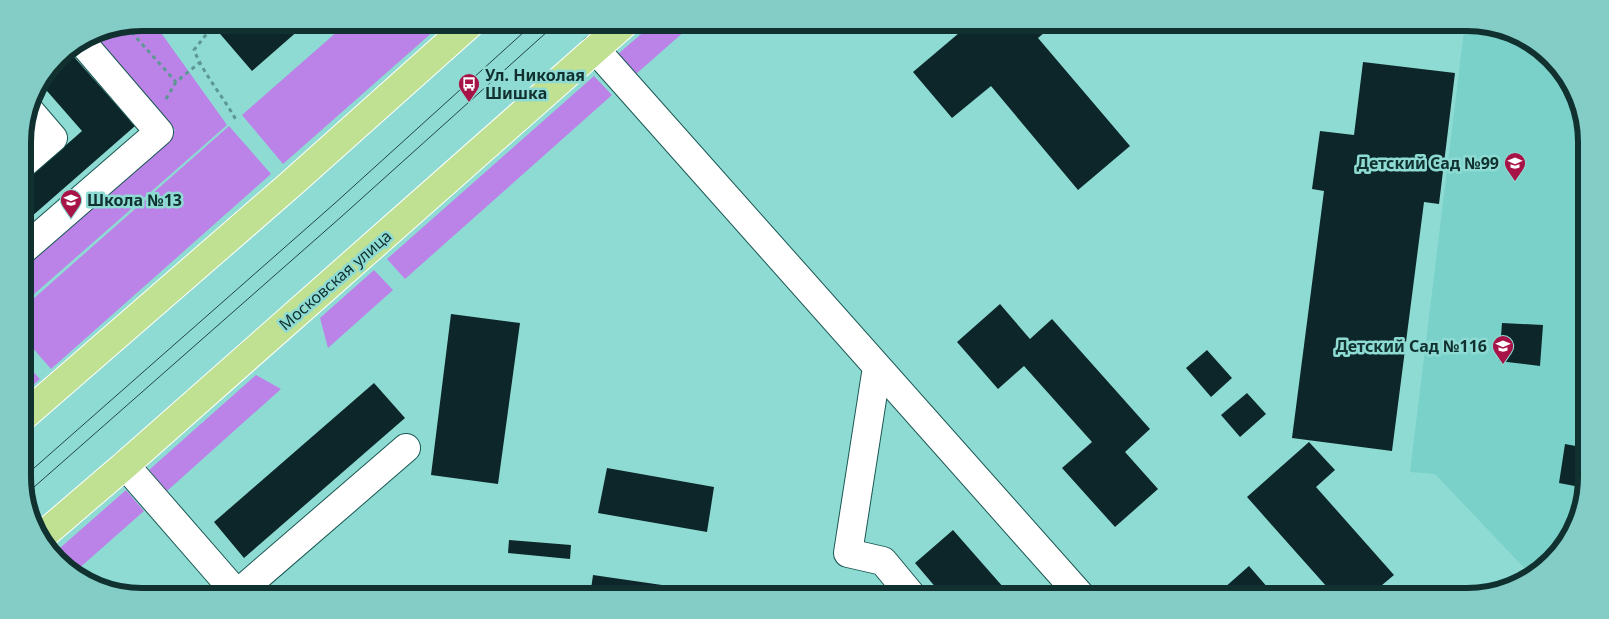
<svg xmlns="http://www.w3.org/2000/svg" width="1609" height="619" font-family="'Noto Sans',sans-serif">
	<style>
		.built { fill: #79d1ca }
		.green { fill: #bb83e8 }
		.building { fill: #0d2629 }
		.lines { fill: none; stroke-linecap: round; stroke-linejoin: round }
		.minor-casing { stroke: #195652; stroke-width: 30 }
		.major-casing { stroke: #fff; stroke-width: 30 }
		.path { stroke: #5c9792; stroke-width: 3; stroke-dasharray: 4 4; stroke-linecap: butt }
		.minor { stroke: #fff; stroke-width: 28 }
		.major { stroke: #c0e092; stroke-width: 28 }
		.tram { stroke: #204744; stroke-width: 1 }
		.labels { text-anchor: middle; dominant-baseline: central; stroke-width: 5; stroke-linejoin: round; paint-order: stroke }
		.poi-label { font-size: 16px; font-weight: bold; fill: #10312f; stroke: #8edbd4; text-anchor: start }
		.street-label { font-size: 16px; fill: #10312f; stroke: #8edbd4 }
		.rim { fill: none; stroke: #10312f; stroke-width: 6 }
	</style>
	<rect width="100%" height="100%" fill="#8edbd4"/>
	<path class="built" d="M1465,23L1505,29L1562,69L1585,127L1580,515L1539,572L1531,575L1435,474L1410,472Z"/>
	<path class="green" d="M143,23H154L227,125L24,303L23,261L175,130L93,34L97,32Z
		M347,23H443L283,164L242,115Z
		M654,23H694L636,74L618,54Z
		M594,76L612,95L405,279L387,259Z
		M229,126L271,174L51,369L24,338V307Z
		M374,270L393,290L328,348L320,318Z
		M24,362L40,379L24,393Z
		M256,375L281,389L167,491L149,470Z
		M126,490L144,511L76,571L52,555Z"/>
	<path class="building" d="M222,22H308L252,71L215,28Z
		M972,22H1057L1038,38L1130,146L1078,190L991,86L952,118L913,72Z
		M68,50L135,126L23,224V183L82,131L40,83L63,52Z
		M1363,62L1455,73L1439,204L1424,202L1392,451L1292,438L1324,191L1312,189L1320,131L1354,135Z
		M1000,304L1030,339L1052,319L1150,429L1125,452L1158,489L1115,527L1062,468L1092,442L1024,366L998,389L957,342Z
		M451,314L520,323L498,484L431,475Z
		M1502,323L1543,325L1540,366L1499,361Z
		M1207,350L1232,378L1211,397L1186,368Z
		M374,383L405,418L244,558L214,522Z
		M1247,393L1266,414L1240,437L1221,415Z
		M1309,442L1335,470L1316,487L1394,575L1369,596H1335L1247,497Z
		M1565,444L1581,447L1580,487L1559,483Z
		M607,468L714,487L707,532L598,513Z
		M953,530L1011,596H943L915,563Z
		M509,540L571,545L570,559L508,553Z
		M1249,566L1275,596H1215Z
		M593,575L717,593V596H590Z
		M191,588L199,596H182Z
		M1407,590L1412,596H1399Z"/>
	<g class="lines">
		<g class="minor-casing">
			<path id="minor" d="M595,49L1081,596
				M23,164L53,138L29,110
				M23,250L159,132L81,41
				M877,367L848,553L883,561L912,596
				M125,465L239,596
				M237,594L406,448"/>
		</g>
		<g class="major-casing">
			<path id="major" d="M24,416L292,183L472,22
				M42,536L125,465L626,22"/>
		</g>
		<path class="path" d="M216,22L194,50C204,75 223,96 236,120
			M126,26L176,82
			M166,99L176,82L199,63"/>
		<use href="#minor" class="minor"/>
		<use href="#major" class="major"/>
		<path class="tram" d="M25,476L334,204L535,22
			M25,495L341,217L558,22"/>
	</g>
	<defs>
		<g id="bus-pin" transform="scale(1.125)"><path d="M0 17L-7.5 6A9.5 9.5 0 1 1 7.5 6Z" fill="#a71247" stroke="#8edbd4"/><path d="M-5-6H5V4H4V6H2V4H-2V6H-4V4H-5ZM-3.5-4V0h7V-4ZM-3.5 1.2v1.5H-2V1.2ZM2 1.2v1.5H3.5V1.2Z" fill="#fff"/></g>
		<g id="school-pin" transform="scale(1.125)"><path d="M0 17L-7.5 6A9.5 9.5 0 1 1 7.5 6Z" fill="#a71247" stroke="#8edbd4"/><path d="M0-5L7-2L0 1L-7-2ZM-4 1L0 2.5L4 1V4Q0 6-4 4Z" fill="#fff"/></g>
	</defs>
	<g fill-rule="evenodd">
		<use href="#bus-pin" x="469" y="84"/>
		<use href="#school-pin" x="1515" y="163"/>
		<use href="#school-pin" x="71" y="200"/>
		<use href="#school-pin" x="1503" y="346"/>
	</g>
	<g class="labels">
		<g class="poi-label">
			<text x="485" y="75">Ул. Николая<tspan x="485" dy="18">Шишка</tspan></text>
			<text x="1499" y="163" text-anchor="end">Детский Сад №99</text>
			<text x="87" y="200">Школа №13</text>
			<text x="1487" y="346" text-anchor="end">Детский Сад №116</text>
		</g>
		<g class="street-label">
			<text transform="translate(335 280) rotate(-41)">Московская улица</text>
		</g>
	</g>
	<path d="M0 0H1609V619H0ZM142 31H1467A111 111 0 0 1 1578 142V477A111 111 0 0 1 1467 588H142A111 111 0 0 1 31 477V142A111 111 0 0 1 142 31Z" fill="#84cdc7" fill-rule="evenodd"/>
	<path class="rim" d="M142 31H1467A111 111 0 0 1 1578 142V477A111 111 0 0 1 1467 588H142A111 111 0 0 1 31 477V142A111 111 0 0 1 142 31Z"/>
</svg>
